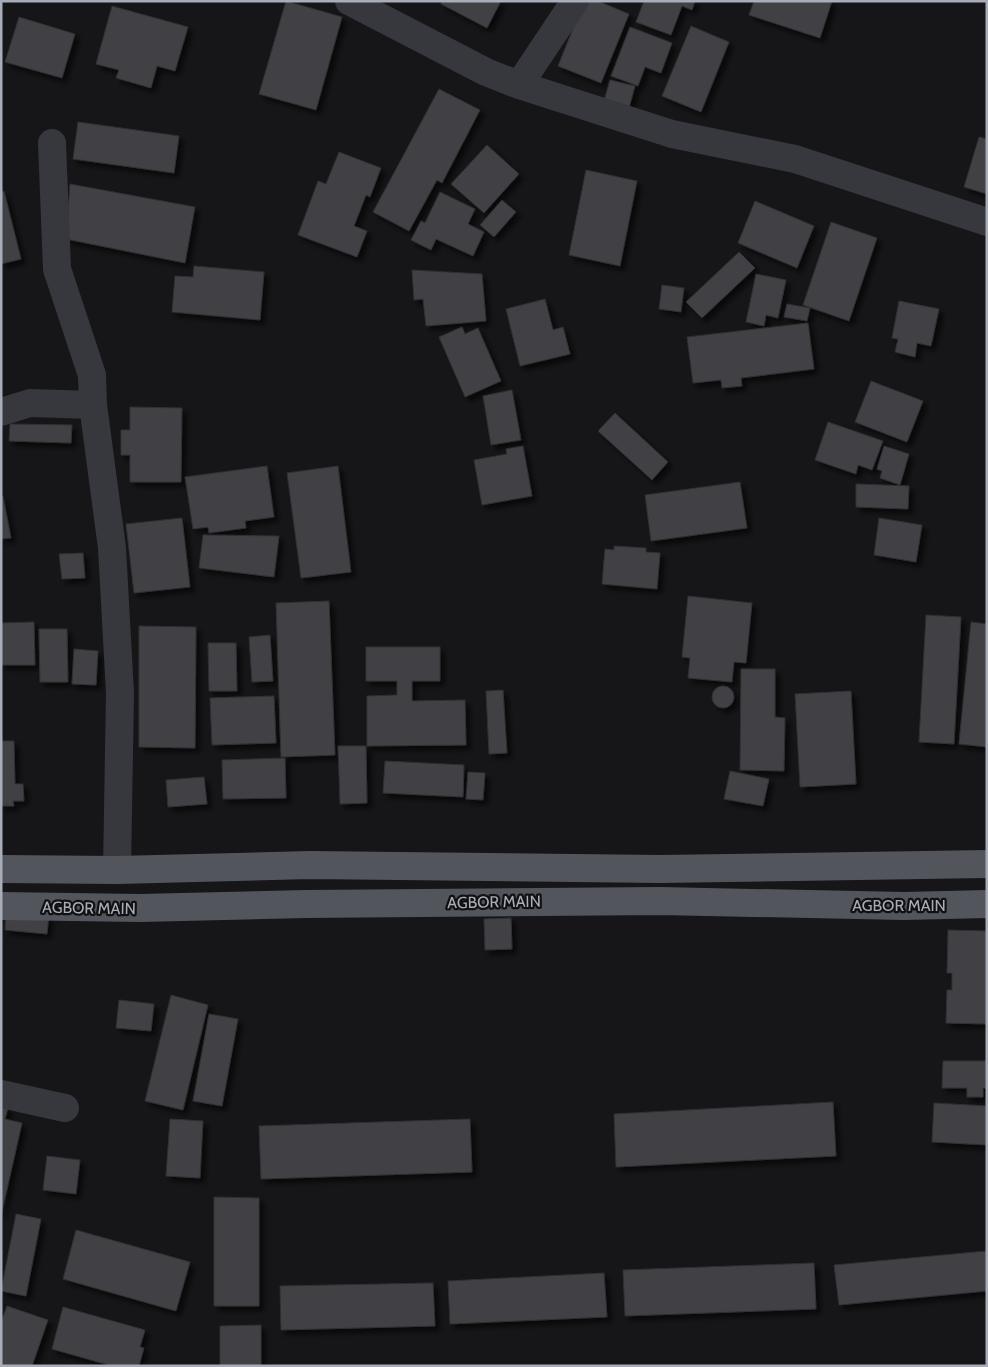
<svg xmlns="http://www.w3.org/2000/svg" width="988" height="1367" font-family="Cabin,sans-serif">
	<style>
		.building { fill: #404145; stroke: #303034; filter: url(#shadow) }
		.lines { fill: none; stroke-linecap: round; stroke-linejoin: round }
		.minor { stroke: #37383d; stroke-width: 28 }
		.major { stroke: #53555c; stroke-width: 28 }
		.labels { text-anchor: middle; dominant-baseline: central; stroke-width: 4.5; stroke-linejoin: round; paint-order: stroke }
		.street-label { font-size: 16px; fill: #a8adb8; stroke: #111113 }
	</style>
	<defs>
		<filter id="shadow"><feDropShadow dx="4.5" dy="4.5" stdDeviation="2.5" flood-color="#0009"/></filter>
	</defs>
	<rect width="100%" height="100%" fill="#161618"/>
	<path class="building" d="M286,1L342,17L316,110L259,94Z
		M442,1H501L487,28L441,4Z
		M584,1H598L629,14L601,83L558,66Z
		M644,1H695L692,10L682,6L671,35L636,22Z
		M754,1H832L820,38L749,15Z
		M112,6L188,27L175,71L157,66L151,88L116,78L119,70L96,64Z
		M19,17L75,34L62,78L5,62Z
		M691,26L729,42L701,112L662,96Z
		M630,27L672,43L661,73L645,67L638,86L611,76Z
		M610,80L635,86L629,108L604,101Z
		M439,89L480,110L442,183L437,180L409,231L373,212Z
		M78,122L179,136L174,173L73,159Z
		M979,137L987,139V194L964,187Z
		M487,145L519,174L484,213L451,184Z
		M339,152L381,168L370,197L366,195L354,226L367,231L357,257L298,235L318,181L326,184Z
		M586,170L637,181L620,266L569,255Z
		M70,184L195,207L185,263L66,239Z
		M4,191L21,259L1,264V192Z
		M440,192L475,209L468,224L484,232L473,256L436,239L431,250L411,240L421,221L425,223Z
		M502,200L516,212L494,237L480,225Z
		M755,201L814,226L797,268L738,243Z
		M831,222L877,238L849,321L803,305Z
		M739,252L755,268L702,318L686,302Z
		M194,266L264,272L260,320L172,312L175,276L193,277Z
		M412,270L482,274L486,321L426,326L423,299L414,300Z
		M756,274L786,280L778,318L766,315L764,326L746,322Z
		M662,285L684,288L681,312L659,309Z
		M545,299L553,330L563,327L570,354L520,366L506,309Z
		M899,301L939,309L931,346L917,343L915,357L895,352L898,339L892,338Z
		M787,304L810,308L807,321L784,317Z
		M808,323L814,369L741,378L742,386L722,388L721,380L693,383L687,337Z
		M462,327L465,334L478,328L501,381L465,397L439,337Z
		M871,381L923,401L907,442L855,422Z
		M512,390L521,440L491,445L483,396Z
		M130,407L182,408L181,482H130V455H121V430H130Z
		M615,413L668,462L652,480L598,431Z
		M828,422L883,441L872,470L858,465L856,474L815,460Z
		M10,424L72,425L71,443L9,441Z
		M523,446L532,496L482,505L474,460L507,454L506,449Z
		M884,446L909,454L900,485L880,478L882,471L877,469Z
		M267,466L274,517L245,521L246,528L209,533L208,527L193,529L185,477Z
		M338,466L351,572L301,578L287,473Z
		M740,482L747,528L651,541L645,495Z
		M856,484L909,486L908,509L856,507Z
		M3,496L11,538L1,539V497Z
		M182,518L190,587L134,593L126,524Z
		M879,518L922,525L916,562L874,555Z
		M203,535L279,536L274,577L199,568Z
		M614,546L646,548V552L660,553L657,589L602,584L605,549L614,550Z
		M83,553L85,578L62,579L59,554Z
		M688,596L752,603L746,663L734,662L732,682L688,678L690,658L682,657Z
		M329,601L335,755L281,757L276,603Z
		M926,615L961,617L954,744L919,742Z
		M34,622L35,665H1V623Z
		M971,622L987,624V747L959,744Z
		M139,626L196,627L195,748L139,747Z
		M39,629H67L68,682H40Z
		M270,635L273,681L252,682L249,637Z
		M208,643H236L237,691H209Z
		M366,647H440V681H412V701L465,700L466,745L367,746V696L397,695V681H366Z
		M74,649L98,651L96,685L72,684Z
		M741,669H775V717L785,718L784,771L740,770Z
		M712 697a11 11 0 1 1 22 0a11 11 0 1 1-22 0Z
		M503,690L507,753L489,754L486,691Z
		M851,691L856,784L800,787L795,694Z
		M274,696L276,743L212,745L210,698Z
		M1,741H14L15,784H23L24,801H13L14,806H1Z
		M338,746H366L367,803L340,804Z
		M285,758L286,798L223,799L222,760Z
		M385,761L464,765L463,797L383,793Z
		M730,771L769,779L763,806L724,799Z
		M468,772L485,773L483,800L466,799Z
		M204,777L207,804L168,807L166,780Z
		M6,910L49,914L47,934L5,930Z
		M511,918L512,949L485,950L484,919Z
		M948,930L987,931V1024L946,1023L947,990H952V973H947Z
		M171,995L208,1005L183,1110L145,1101Z
		M119,1000L154,1004L151,1031L116,1028Z
		M209,1014L238,1019L222,1106L193,1101Z
		M943,1061H987V1088H983V1097H967V1088H942Z
		M833,1102L836,1156L616,1167L614,1114Z
		M934,1103L987,1106V1145L932,1142Z
		M1,1106L8,1108L5,1119L22,1123L1,1216Z
		M170,1119L203,1121L200,1178L166,1176Z
		M470,1119L472,1172L261,1179L259,1126Z
		M47,1156L80,1160L76,1194L43,1190Z
		M214,1197L259,1198V1306H214Z
		M16,1214L41,1219L26,1296L1,1291Z
		M76,1230L190,1262L176,1311L63,1279Z
		M987,1251V1291L839,1305L834,1265Z
		M814,1263L816,1309L625,1316L623,1270Z
		M604,1273L607,1317L450,1324L448,1281Z
		M433,1283L435,1326L281,1330L280,1286Z
		M7,1306L48,1320L32,1366H1V1322Z
		M63,1307L145,1330L140,1347L144,1348L139,1366H112L52,1349Z
		M261,1325V1366H220V1326Z"/>
	<g class="lines">
		<path class="minor" d="M349,1L486,72L519,85L672,134L795,159L987,222
			M519,85L575,1
			M52,143L57,269L92,375L93,405L112,548L120,693L117,870
			M1,412L30,403L93,405
			M1,1094L65,1108"/>
		<path class="major" d="M1,869L117,870L310,865L660,869L987,864
			M1,906L140,908L306,904L660,901L904,906L987,904"/>
	</g>
	<g class="labels">
		<g class="street-label">
			<text transform="translate(494 902) rotate(-1)">AGBOR MAIN</text>
			<text x="899" y="905">AGBOR MAIN</text>
			<text transform="translate(89 908) rotate(1)">AGBOR MAIN</text>
		</g>
	</g>
	<rect width="988" height="1367" fill="none" stroke="#a8adb8" stroke-width="5"/>
</svg>
